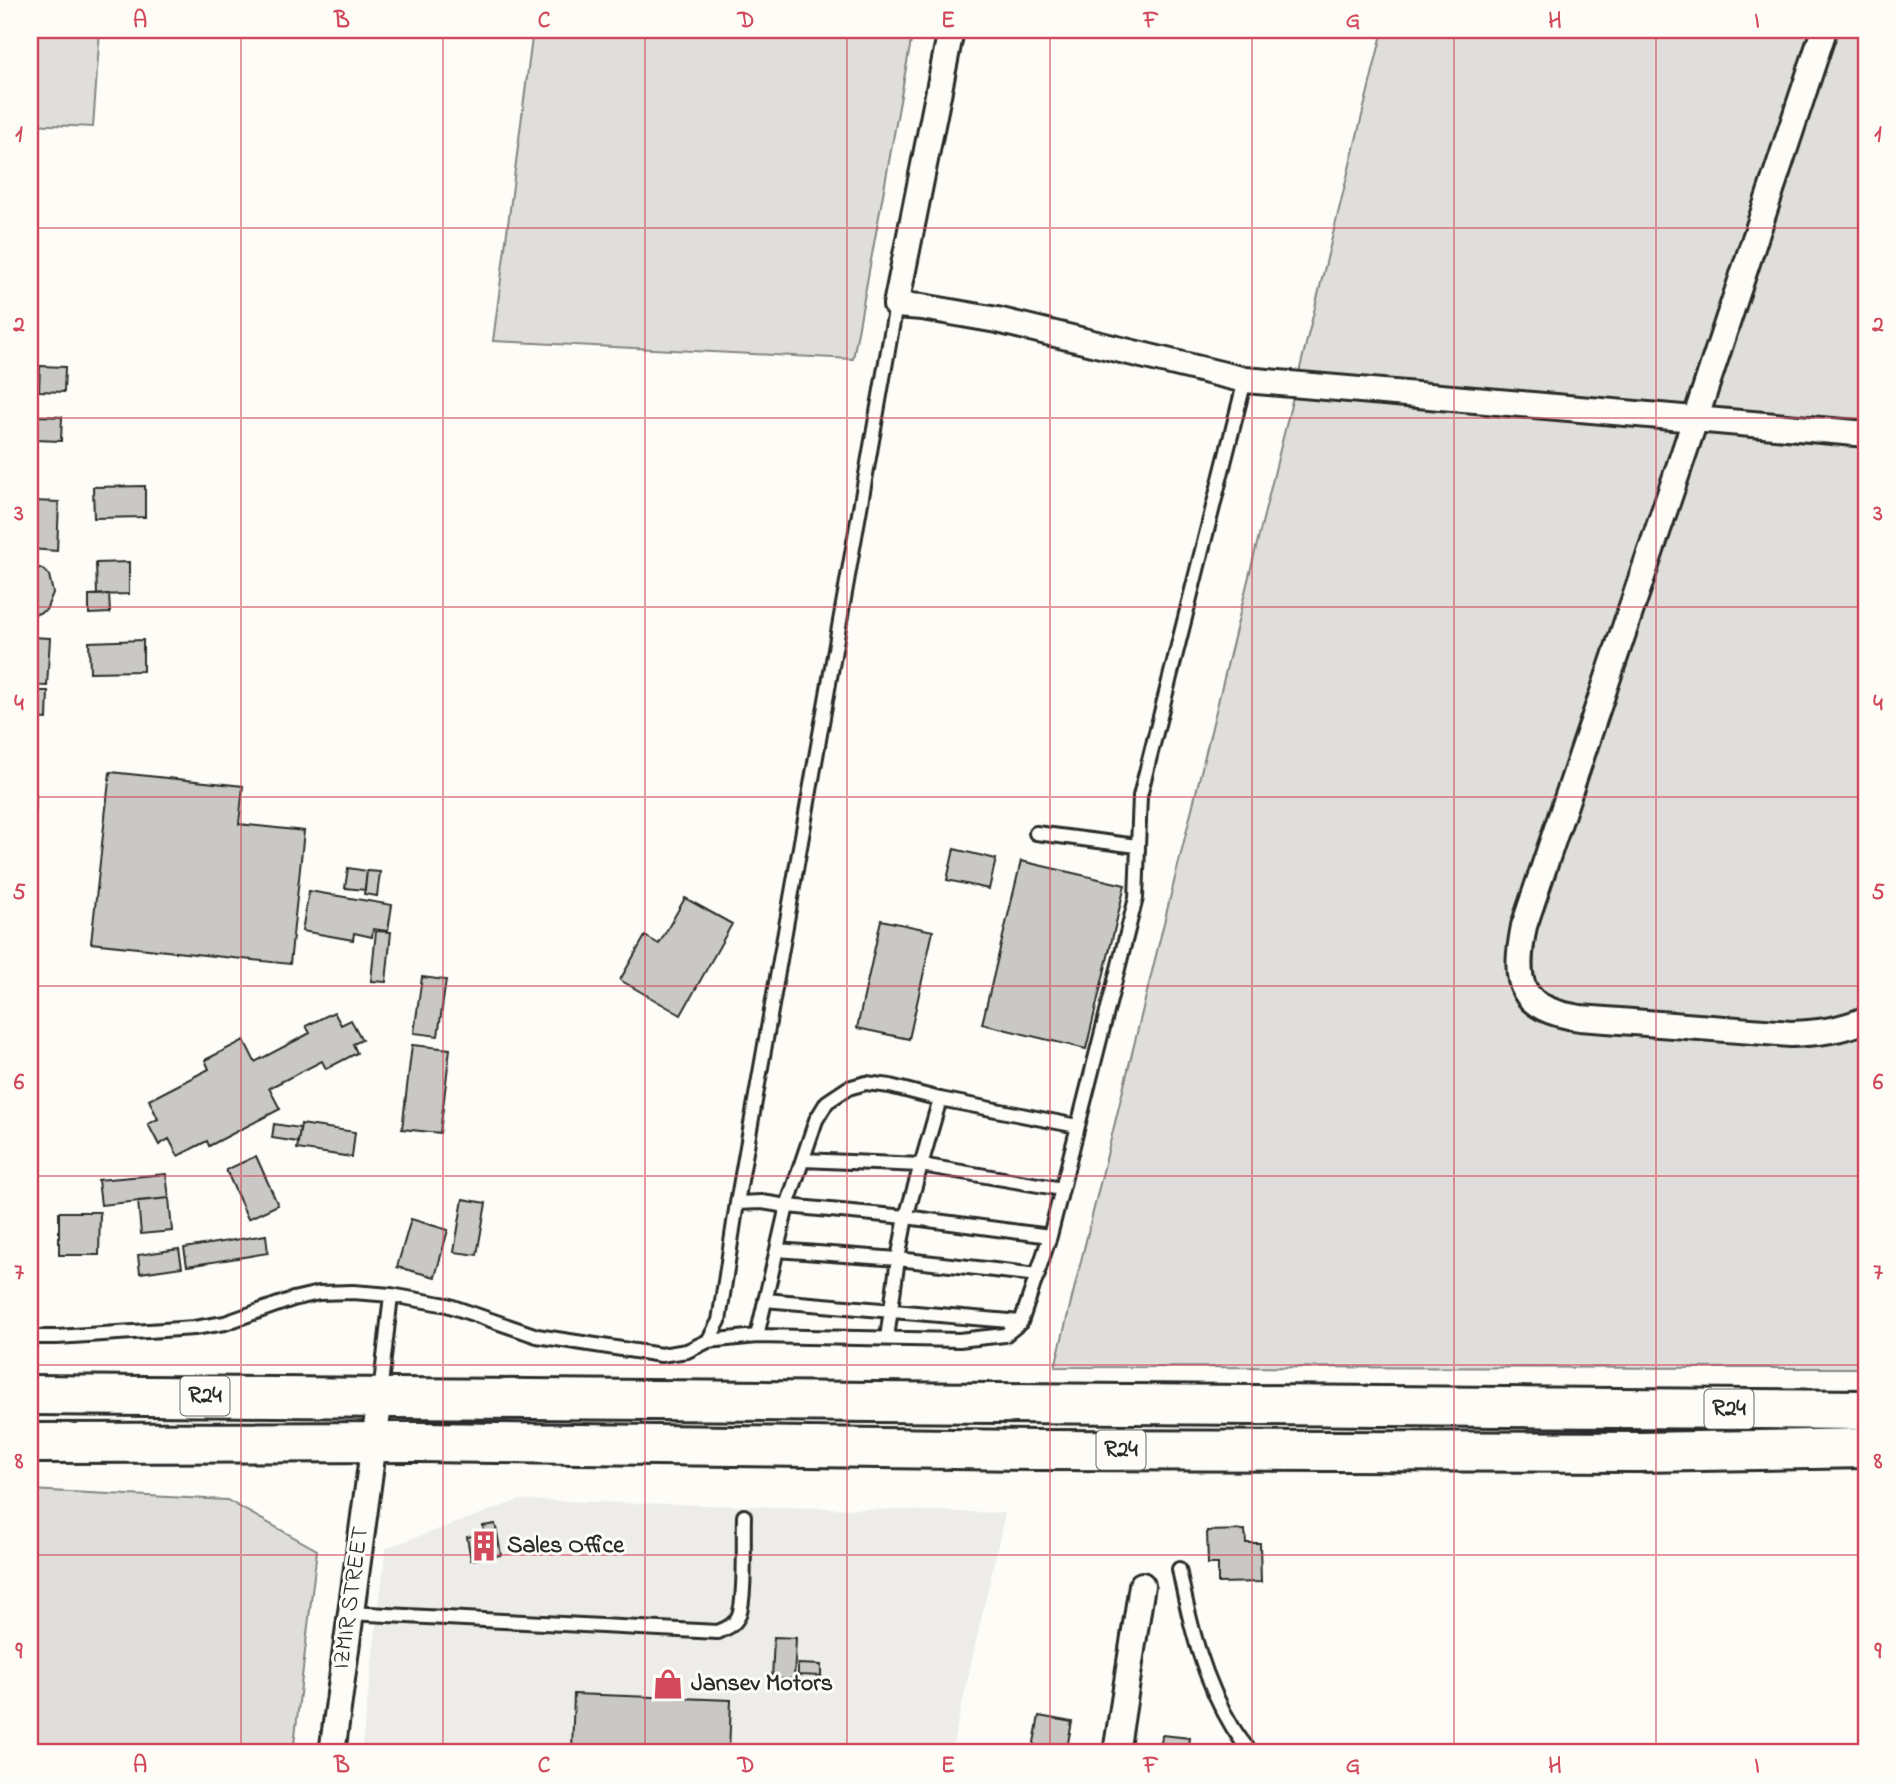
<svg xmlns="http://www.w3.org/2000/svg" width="1897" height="1783" font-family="'Indie Flower',sans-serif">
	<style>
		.built { fill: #edece8 }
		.green { fill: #dfdeda; stroke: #858482; stroke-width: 2 }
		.building { fill: #c9c8c4; stroke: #2b2b2b; stroke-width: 2 }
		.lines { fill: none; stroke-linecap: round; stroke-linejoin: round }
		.service-casing { stroke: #2b2b2b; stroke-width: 18 }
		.minor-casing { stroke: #2b2b2b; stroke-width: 30 }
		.primary-casing { stroke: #2b2b2b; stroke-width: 44 }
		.service { stroke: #fdfcf7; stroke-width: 12 }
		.minor { stroke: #fdfcf7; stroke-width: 24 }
		.primary { stroke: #fdfcf7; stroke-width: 38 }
		.grid { fill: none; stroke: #d1495b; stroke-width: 2; stroke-opacity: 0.55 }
		.labels { text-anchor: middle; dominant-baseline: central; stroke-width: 6; stroke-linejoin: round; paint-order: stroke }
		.shield { fill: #fdfcf7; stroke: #6a6a68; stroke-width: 2 }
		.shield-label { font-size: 23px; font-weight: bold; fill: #2b2b2b }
		.poi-label { font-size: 24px; font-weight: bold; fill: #2b2b2b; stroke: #fdfcf7; text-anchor: start }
		.street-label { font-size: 24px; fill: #2b2b2b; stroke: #fdfcf7 }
		.neatline { fill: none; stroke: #d1495b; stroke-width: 2.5 }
		.grid-label { font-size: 23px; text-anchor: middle; font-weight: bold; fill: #d1495b }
	</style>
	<rect width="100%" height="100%" fill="#fdfcf7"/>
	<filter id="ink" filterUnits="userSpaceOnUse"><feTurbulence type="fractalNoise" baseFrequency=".0143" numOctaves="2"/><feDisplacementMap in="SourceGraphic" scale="14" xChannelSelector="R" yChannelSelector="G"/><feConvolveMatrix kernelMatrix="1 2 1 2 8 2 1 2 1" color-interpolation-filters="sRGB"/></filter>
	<g filter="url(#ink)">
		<path class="built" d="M520,1500L1005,1513L951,1753H361L386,1548Z"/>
		<path class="green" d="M30,30H100L93,127L30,124Z
			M533,30H913L853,359L493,341Z
			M1383,30H1867V1368L1055,1367Z
			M30,1490L227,1500L317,1550L293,1753H30Z"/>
		<path class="building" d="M40,366L65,367L64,392L39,391Z
			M36,416L62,417L61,441L35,440Z
			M145,486V517L94,518L93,487Z
			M32,501L59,502L57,551L30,549Z
			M129,562V594L97,595L96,563Z
			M30,565L42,569L49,575L53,593L46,610L30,617Z
			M109,594L110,613L89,614V595Z
			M30,637L50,638L47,686L30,685Z
			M143,640V671L90,672L89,642Z
			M34,691H48L47,719L33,718Z
			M110,772L243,786L239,824L304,831L290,964L91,943Z
			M30,795H36L30,891Z
			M954,849L996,859L989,889L947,880Z
			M1021,861L1125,885L1086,1049L982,1024Z
			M348,868L367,871L365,890L345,888Z
			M367,871L380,872L377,896L364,894Z
			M309,891L392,905L388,931L373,929L372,937L354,933L353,940L302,931Z
			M685,898L732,924L681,1015L620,980L645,936L659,944Z
			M881,920L933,931L909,1039L857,1028Z
			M376,931L391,932L386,982L371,981Z
			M422,977L446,980L438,1036L414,1033Z
			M334,1012L341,1025L351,1020L362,1040L353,1044L357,1053L326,1069L322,1061L269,1088L280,1109L209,1146L207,1141L178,1156L169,1139L159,1145L148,1124L158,1119L149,1100L209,1069L205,1060L244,1040L255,1062L310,1033L306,1026Z
			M412,1045L450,1049L440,1133L402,1129Z
			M274,1124L300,1128L298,1142L272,1138Z
			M301,1124L355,1132L352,1157L297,1149Z
			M256,1156L278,1205L248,1219L226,1170Z
			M166,1174L169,1198L101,1205L98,1180Z
			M169,1198L172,1231L141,1234L138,1201Z
			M463,1199L486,1203L477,1255L454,1252Z
			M59,1212H100L99,1255H59Z
			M411,1219L448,1230L435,1277L397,1267Z
			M266,1235L268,1253L187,1266L184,1248Z
			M179,1249L182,1267L140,1273L138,1255Z
			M495,1524L497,1532L484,1534L483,1526Z
			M1245,1530L1246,1543H1260L1261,1582L1218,1583V1564H1208L1207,1531Z
			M497,1532L501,1555L471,1560L467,1537Z
			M774,1637L796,1638L794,1679H772Z
			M798,1664L821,1665V1676L798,1675Z
			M574,1694L731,1700L729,1753L572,1751Z
			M1039,1716L1072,1722L1066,1753H1032Z
			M1162,1735L1190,1738L1188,1753H1160Z"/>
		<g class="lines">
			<g class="service-casing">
				<path id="service" d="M1036,833L1137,846
					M803,1160L921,1165L1062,1189
					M737,1203L762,1202L787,1206L816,1120L827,1102L848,1088L866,1083L890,1086L940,1099L1077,1126
					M777,1250L898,1259L1038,1275
					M765,1300L1021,1322
					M757,1336L959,1340L1005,1335L1021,1322L1050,1236L1136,898L1140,796L1245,380
					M30,1337H57L194,1328L225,1323L293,1299L319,1293L353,1292L391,1295L447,1305L537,1336L661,1355L687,1351L708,1341L719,1321L737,1203L896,305
					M887,1338L898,1259L906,1217L940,1099
					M708,1341L757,1336L787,1206L906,1217L1050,1236
					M380,1394L391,1295
					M1179,1569C1190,1625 1203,1679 1233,1728C1239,1737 1244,1746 1253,1753
					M349,1613L718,1632C727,1628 735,1625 739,1615C746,1597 743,1539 744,1516"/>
			</g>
			<g class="minor-casing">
				<path id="minor" d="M951,30L896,305L922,307L997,320L1245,380L1867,434
					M1824,30L1695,420L1524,926C1513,983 1518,1009 1580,1018L1791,1034C1818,1033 1842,1030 1867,1019
					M332,1753L380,1398
					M1116,1753L1142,1585"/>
			</g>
			<g class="primary-casing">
				<path id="primary" d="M30,1395L1867,1410
					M30,1443L419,1442L1035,1450L1639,1452L1867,1448"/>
			</g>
			<use href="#service" class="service"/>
			<use href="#minor" class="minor"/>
			<use href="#primary" class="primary"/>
		</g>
	</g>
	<path class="grid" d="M241,30V1753M443,30V1753M645,30V1753M847,30V1753M1050,30V1753M1252,30V1753M1454,30V1753M1656,30V1753M30,228H1867M30,418H1867M30,607H1867M30,797H1867M30,986H1867M30,1176H1867M30,1365H1867M30,1555H1867"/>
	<defs>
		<g id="building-bare" transform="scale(2.415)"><path d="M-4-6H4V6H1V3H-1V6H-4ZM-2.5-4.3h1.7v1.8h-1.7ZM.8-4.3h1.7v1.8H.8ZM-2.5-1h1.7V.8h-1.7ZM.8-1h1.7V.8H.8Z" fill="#d1495b" stroke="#fdfcf7" stroke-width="2.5" paint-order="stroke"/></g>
		<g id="shop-bare" transform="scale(2.415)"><path d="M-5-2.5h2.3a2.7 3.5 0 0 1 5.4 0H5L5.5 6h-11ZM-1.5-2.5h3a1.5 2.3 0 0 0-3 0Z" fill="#d1495b" stroke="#fdfcf7" stroke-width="2.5" paint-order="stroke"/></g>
	</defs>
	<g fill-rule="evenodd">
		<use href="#building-bare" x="484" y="1546"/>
		<use href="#shop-bare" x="668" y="1684"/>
	</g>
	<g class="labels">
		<g class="shield">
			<rect x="180.5" y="1376.5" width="49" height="39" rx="5"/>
			<rect x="1704.5" y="1389.5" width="49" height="39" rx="5"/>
			<rect x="1096.5" y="1430.5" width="49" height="39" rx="5"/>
		</g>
		<g class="shield-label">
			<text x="205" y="1396">R24</text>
			<text x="1729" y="1409">R24</text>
			<text x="1121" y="1450">R24</text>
		</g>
		<g class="poi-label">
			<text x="507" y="1546">Sales Office</text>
			<text x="691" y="1684">Jansev Motors</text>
		</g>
		<g class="street-label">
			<text transform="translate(352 1598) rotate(-82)">IZMIR STREET</text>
		</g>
	</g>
	<rect width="1897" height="1783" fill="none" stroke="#fdfcf7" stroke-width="77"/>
	<rect x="38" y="38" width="1820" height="1706" class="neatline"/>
	<g class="grid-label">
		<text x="140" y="27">A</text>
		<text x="342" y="27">B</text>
		<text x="544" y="27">C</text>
		<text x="746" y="27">D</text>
		<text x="948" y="27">E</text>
		<text x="1151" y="27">F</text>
		<text x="1353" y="27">G</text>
		<text x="1555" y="27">H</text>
		<text x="1757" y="27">I</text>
		<text x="19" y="141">1</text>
		<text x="1878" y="141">1</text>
		<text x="19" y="331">2</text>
		<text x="1878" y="331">2</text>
		<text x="19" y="520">3</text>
		<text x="1878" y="520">3</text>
		<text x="19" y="710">4</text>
		<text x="1878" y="710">4</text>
		<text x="19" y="899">5</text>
		<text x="1878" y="899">5</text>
		<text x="19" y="1089">6</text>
		<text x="1878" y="1089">6</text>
		<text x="19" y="1279">7</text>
		<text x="1878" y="1279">7</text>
		<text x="19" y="1468">8</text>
		<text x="1878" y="1468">8</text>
		<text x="19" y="1658">9</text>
		<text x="1878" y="1658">9</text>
		<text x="140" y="1772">A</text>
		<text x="342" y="1772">B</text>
		<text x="544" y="1772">C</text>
		<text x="746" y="1772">D</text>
		<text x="948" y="1772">E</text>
		<text x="1151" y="1772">F</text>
		<text x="1353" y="1772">G</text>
		<text x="1555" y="1772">H</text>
		<text x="1757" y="1772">I</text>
	</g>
</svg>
